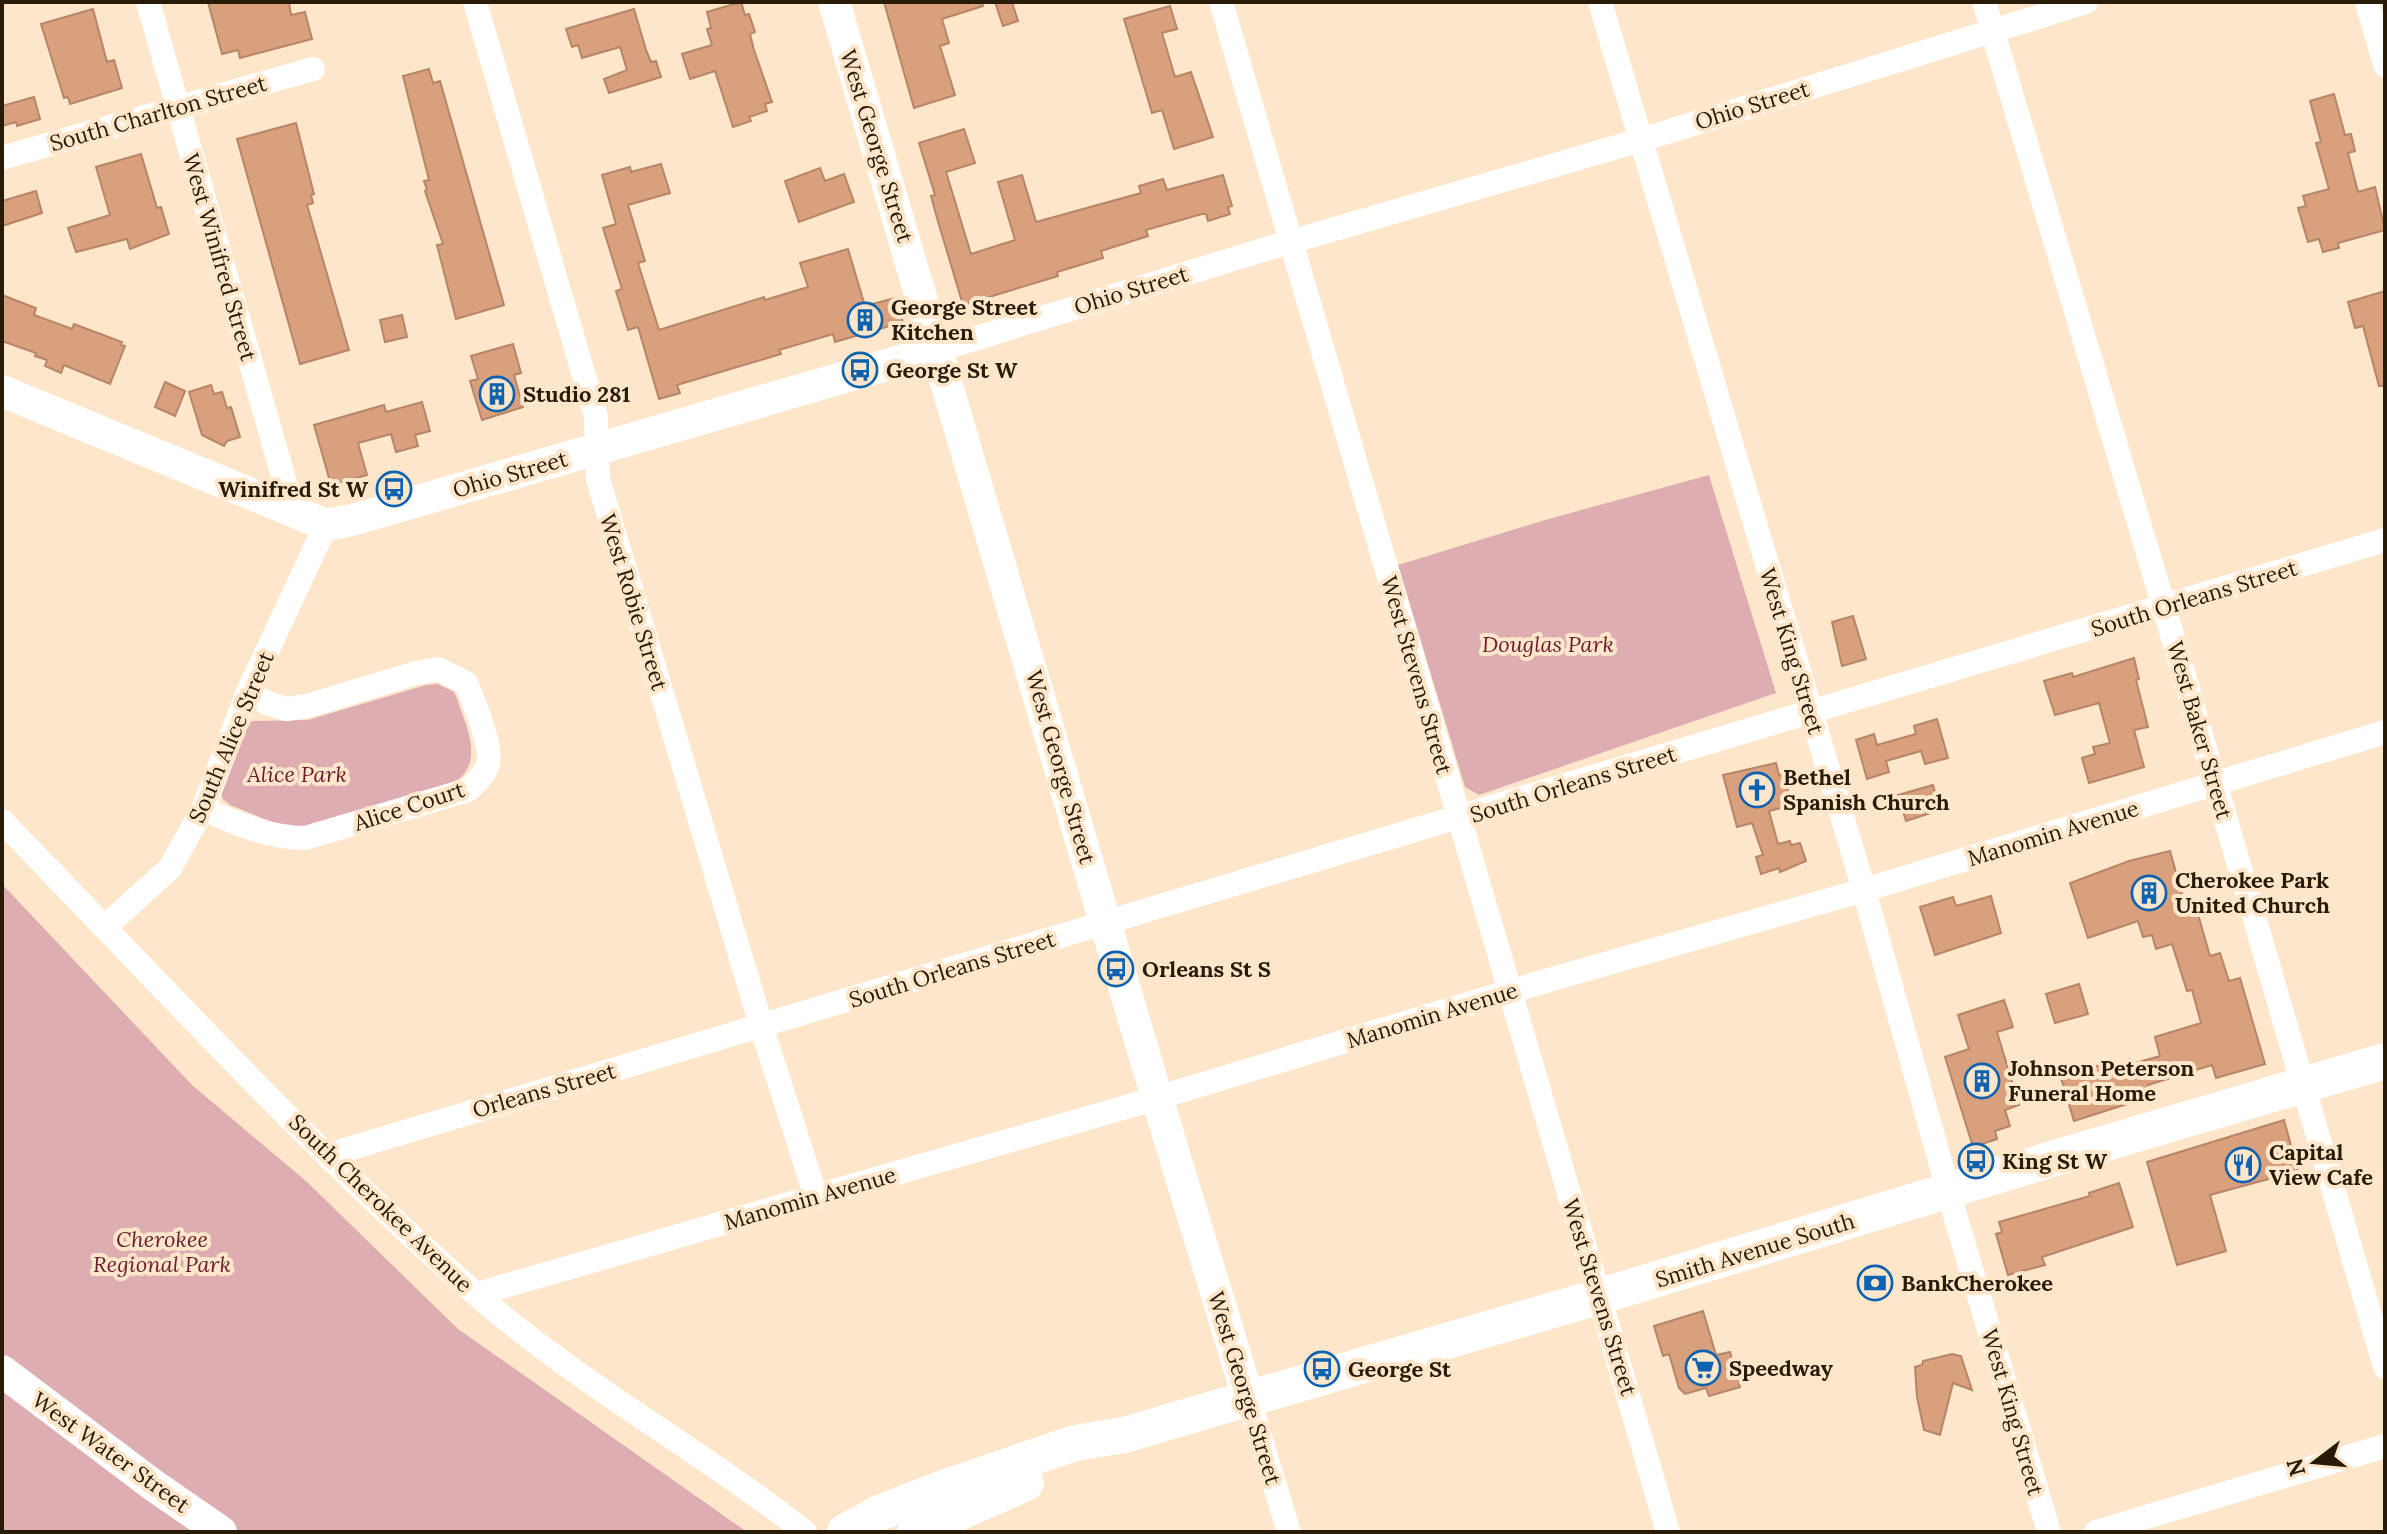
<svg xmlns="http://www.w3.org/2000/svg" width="2387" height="1534" font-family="Lora,serif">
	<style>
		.green { fill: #ddadb1 }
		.building { fill: #d9a07d; stroke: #b78567; stroke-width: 2 }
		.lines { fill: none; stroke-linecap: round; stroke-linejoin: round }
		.minor { stroke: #fff; stroke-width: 24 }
		.tertiary { stroke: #fff; stroke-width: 32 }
		.secondary { stroke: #fff; stroke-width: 36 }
		.labels { text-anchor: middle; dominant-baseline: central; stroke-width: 8; stroke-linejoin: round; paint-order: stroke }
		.street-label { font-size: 22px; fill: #281b08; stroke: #fde6ca }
		.poi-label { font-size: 22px; font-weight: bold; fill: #281b08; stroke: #fde6ca; text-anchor: start }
		.park-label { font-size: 22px; font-style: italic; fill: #6c1c2d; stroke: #fde6ca }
	</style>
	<rect width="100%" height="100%" fill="#fde6ca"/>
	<path class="green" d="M1709,475L1776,693L1479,795L1465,787L1398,565L1545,520Z
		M438,684L454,692L457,699C466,727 484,759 457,781L302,828L284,827L230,805L223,799L219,789L245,727L252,721L308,720L426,685Z
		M2,884L192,1085L306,1181L458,1329L747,1532H2Z"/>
	<path class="building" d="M208,2H289L291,15L305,12L312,39L240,58L238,50L222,54Z
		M741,2L745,15L749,14L755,32L750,34L754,50L772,102L765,104L767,111L749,117L751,121L733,127L715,71L690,79L682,54L712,45L707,29L711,28L707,12Z
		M884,2H982L983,6L942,19L949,43L940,46L955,95L914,108Z
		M995,2H1012L1018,21L1003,26Z
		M1170,6L1177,29L1162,33L1175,77L1191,72L1213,137L1174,149L1162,110L1152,113L1124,19Z
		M93,9L107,62L114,60L122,88L70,104L68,97L64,98L41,24Z
		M634,9L646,50L651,62L656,61L661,77L609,93L604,79L627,70L620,47L582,58L578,45L572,47L566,29Z
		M429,69L433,83L440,81L504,305L456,319L437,245L443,244L425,191L427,190L424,181L429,180L403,76Z
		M2334,94L2345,135L2351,134L2355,151L2348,153L2358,192L2375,187L2385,230L2338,243L2339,248L2323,252L2319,239L2308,242L2298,208L2306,206L2303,196L2329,189L2316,143L2321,142L2310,101Z
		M34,97L40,119L17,126L16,122L2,126V106Z
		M296,123L314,194L311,195L313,203L307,205L349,350L300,364L237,139Z
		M964,129L975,163L946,172L971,254L1015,240L998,182L1022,175L1036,222L1141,193L1139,186L1163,179L1167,190L1223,175L1232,206L1228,207L1230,214L1208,221L1206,214H1202L1146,230L1148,236L1101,251L1103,258L1057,272L1058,276L963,305L937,218L931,196L935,195L919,143Z
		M141,154L157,208L161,207L169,234L130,249L127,239L76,252L68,228L110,215L96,167Z
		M661,164L670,193L628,205L645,261L638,263L659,330L764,297L765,300L808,287L800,263L848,249L865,306L895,298L903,322L835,342L833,334L779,350L781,354L677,385L680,393L659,399L638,327L628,330L616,291L622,289L603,228L616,224L602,175L630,167L631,172Z
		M820,168L825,181L844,174L854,202L799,222L785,181Z
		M36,191L42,213L2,226V201Z
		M2385,291V386H2379L2363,326L2355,328L2348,302Z
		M2,295L36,308L34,315L72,329L74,324L122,342L121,345L125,346L110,384L64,365L61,373L45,366L47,360L35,356L36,353L2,341Z
		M402,315L407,337L385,342L380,320Z
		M513,344L521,373L514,375L523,407L482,420L470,381L478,379L471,356Z
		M165,382L185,391L175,416L155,407Z
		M211,385L214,394L222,392L227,408L231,407L240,437L227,441L224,446L202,435L189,392Z
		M422,402L430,431L415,435L418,446L396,452L391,434L358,443L367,475L331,485L314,425L384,405L386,412Z
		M1853,616L1866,659L1842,666L1832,622Z
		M2134,658L2139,679L2136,680L2148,727L2134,730L2144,767L2089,783L2082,758L2095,754L2093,747L2110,743L2099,703L2055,715L2044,681L2072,673L2073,677Z
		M1937,719L1948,758L1925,764L1921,751L1886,761L1889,772L1867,779L1856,740L1874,734L1877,745L1916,734L1914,726Z
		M1776,763L1779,775L1783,774L1792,805L1769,811L1778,844L1790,841L1791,845L1800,843L1806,861L1780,872L1779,868L1761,874L1756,857L1763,855L1752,823L1737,827L1723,775Z
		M1933,785L1940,810L1906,821L1898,795Z
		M2170,851L2188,915L2197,911L2210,956L2220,953L2229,981L2240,978L2265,1064L2216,1078L2212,1065L2148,1085L2152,1096L2074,1121L2060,1075L2105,1064L2107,1071L2160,1056L2155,1037L2201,1023L2192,990L2187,991L2172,944L2156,949L2152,935L2143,937L2138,921L2088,938L2070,883L2129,861Z
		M1991,896L2001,933L1935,955L1920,907L1953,897L1956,906Z
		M2079,984L2088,1014L2055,1023L2046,994Z
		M2004,1000L2013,1027L1997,1032L2019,1105L2005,1110L2010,1126L1995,1131L1997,1139L1973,1147L1945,1057L1969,1049L1958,1015Z
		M2284,1120L2298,1171L2210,1195L2226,1251L2177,1265L2147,1162Z
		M2119,1183L2133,1227L2042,1257L2045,1265L2008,1275L1996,1234L2002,1232L1999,1222L2090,1196L2089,1193Z
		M1703,1311L1716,1355L1730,1352L1740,1387L1709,1396L1706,1388L1685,1394L1679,1388L1669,1354L1663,1356L1654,1326Z
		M1952,1354L1961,1356L1972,1390L1953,1383L1940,1435L1924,1430L1917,1397L1915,1367L1922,1365L1923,1361Z"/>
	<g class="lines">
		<path class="minor" d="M148,2L293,511
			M475,2L596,417L598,479L761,1025L816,1197
			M1221,2L1668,1532
			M1600,2L1864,890L1955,1215L2049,1532
			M1984,2L2164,607L2385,1367
			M2367,2L2385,65
			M2,158L313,69
			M938,350L1266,249L1641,140L2086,2
			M203,809C237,823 268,838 305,838L468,790C475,783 485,775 488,764C493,748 473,700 466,683L438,669L416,673L307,706L286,709L265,702L248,692
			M2,821C158,981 309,1148 477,1295C579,1384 699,1449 805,1532
			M105,927L170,868L203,809L248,692L326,525
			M328,1155L2385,540
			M477,1294L1157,1098L1511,991L1864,890L2385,732
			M1248,1397L1289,1532
			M2096,1532L2385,1446"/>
		<path class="tertiary" d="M834,2L1157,1098L1248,1397
			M2,391L326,525L352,520L938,350
			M2,1371L153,1485L221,1532"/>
		<path class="secondary" d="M845,1532L879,1513L946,1487L1075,1443L1124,1435L1601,1296L2062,1156L2385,1061
			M915,1532L1026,1483"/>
	</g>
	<defs>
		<g id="building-ring" transform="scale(1.8)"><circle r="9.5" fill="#fde6ca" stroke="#0e62b0" stroke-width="1.5"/><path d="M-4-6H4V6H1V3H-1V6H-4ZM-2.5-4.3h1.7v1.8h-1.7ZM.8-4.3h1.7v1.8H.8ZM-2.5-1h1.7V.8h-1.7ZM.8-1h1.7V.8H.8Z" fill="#0e62b0"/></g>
		<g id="bus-ring" transform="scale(1.8)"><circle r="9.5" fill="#fde6ca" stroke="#0e62b0" stroke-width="1.5"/><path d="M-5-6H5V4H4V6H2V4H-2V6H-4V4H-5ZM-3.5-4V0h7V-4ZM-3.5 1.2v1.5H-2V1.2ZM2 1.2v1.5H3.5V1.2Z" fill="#0e62b0"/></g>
		<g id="church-ring" transform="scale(1.8)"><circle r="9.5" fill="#fde6ca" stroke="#0e62b0" stroke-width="1.5"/><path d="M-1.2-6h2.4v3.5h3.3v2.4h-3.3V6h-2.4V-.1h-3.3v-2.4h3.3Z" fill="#0e62b0"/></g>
		<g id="restaurant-ring" transform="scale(1.8)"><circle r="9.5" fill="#fde6ca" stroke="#0e62b0" stroke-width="1.5"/><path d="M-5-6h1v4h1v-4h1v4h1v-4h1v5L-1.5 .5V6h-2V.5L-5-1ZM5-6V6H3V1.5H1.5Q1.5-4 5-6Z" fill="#0e62b0"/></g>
		<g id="bank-ring" transform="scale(1.8)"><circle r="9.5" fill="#fde6ca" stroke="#0e62b0" stroke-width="1.5"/><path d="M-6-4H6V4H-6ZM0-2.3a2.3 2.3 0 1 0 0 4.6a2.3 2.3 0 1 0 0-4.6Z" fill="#0e62b0"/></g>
		<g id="supermarket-ring" transform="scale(1.8)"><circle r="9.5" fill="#fde6ca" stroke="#0e62b0" stroke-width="1.5"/><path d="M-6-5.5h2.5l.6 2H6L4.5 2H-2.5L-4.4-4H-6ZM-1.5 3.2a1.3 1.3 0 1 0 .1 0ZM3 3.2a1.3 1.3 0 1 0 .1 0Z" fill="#0e62b0"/></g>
	</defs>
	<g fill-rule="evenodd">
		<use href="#building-ring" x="865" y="320"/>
		<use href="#bus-ring" x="860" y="370"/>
		<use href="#building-ring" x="497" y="394"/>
		<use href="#bus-ring" x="394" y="489"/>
		<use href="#church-ring" x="1757" y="790"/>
		<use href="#building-ring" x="2149" y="893"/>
		<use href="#bus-ring" x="1116" y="969"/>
		<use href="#building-ring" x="1982" y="1081"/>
		<use href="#bus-ring" x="1976" y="1161"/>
		<use href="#restaurant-ring" x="2243" y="1165"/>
		<use href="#bank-ring" x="1875" y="1283"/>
		<use href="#supermarket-ring" x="1703" y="1368"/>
		<use href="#bus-ring" x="1322" y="1369"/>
	</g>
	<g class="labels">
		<g class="street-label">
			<text transform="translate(1752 105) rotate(-17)">Ohio Street</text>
			<text transform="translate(158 113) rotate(-16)">South Charlton Street</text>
			<text transform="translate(877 146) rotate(73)">West George Street</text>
			<text transform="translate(220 257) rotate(74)">West Winifred Street</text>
			<text transform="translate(1131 290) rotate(-17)">Ohio Street</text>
			<text transform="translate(510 474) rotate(-16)">Ohio Street</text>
			<text transform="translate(2194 598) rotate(-17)">South Orleans Street</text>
			<text transform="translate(634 602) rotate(73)">West Robie Street</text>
			<text transform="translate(1792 651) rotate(73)">West King Street</text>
			<text transform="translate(1417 675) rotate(74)">West Stevens Street</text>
			<text transform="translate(2200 730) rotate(74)">West Baker Street</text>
			<text transform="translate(231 737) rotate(-67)">South Alice Street</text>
			<text transform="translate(1061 767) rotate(74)">West George Street</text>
			<text transform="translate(1573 784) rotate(-17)">South Orleans Street</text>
			<text transform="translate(409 806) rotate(-18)">Alice Court</text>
			<text transform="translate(2053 833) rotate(-17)">Manomin Avenue</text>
			<text transform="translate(952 969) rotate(-17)">South Orleans Street</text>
			<text transform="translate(1432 1015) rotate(-17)">Manomin Avenue</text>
			<text transform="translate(544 1090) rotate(-16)">Orleans Street</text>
			<text transform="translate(810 1198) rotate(-16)">Manomin Avenue</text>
			<text transform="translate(381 1203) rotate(44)">South Cherokee Avenue</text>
			<text transform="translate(1755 1250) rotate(-17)">Smith Avenue South</text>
			<text transform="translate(1600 1297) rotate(73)">West Stevens Street</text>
			<text transform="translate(1245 1388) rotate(73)">West George Street</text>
			<text transform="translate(2013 1412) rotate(74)">West King Street</text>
			<text transform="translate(111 1452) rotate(36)">West Water Street</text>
		</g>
		<g class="poi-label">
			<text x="891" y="307">George Street<tspan x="891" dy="25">Kitchen</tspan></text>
			<text x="886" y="370">George St W</text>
			<text x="523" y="394">Studio 281</text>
			<text x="368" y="489" text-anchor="end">Winifred St W</text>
			<text x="1783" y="777">Bethel<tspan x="1783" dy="25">Spanish Church</tspan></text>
			<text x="2175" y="880">Cherokee Park<tspan x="2175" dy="25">United Church</tspan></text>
			<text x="1142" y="969">Orleans St S</text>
			<text x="2008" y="1068">Johnson Peterson<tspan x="2008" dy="25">Funeral Home</tspan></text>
			<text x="2269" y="1152">Capital<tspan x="2269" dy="25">View Cafe</tspan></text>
			<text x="2002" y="1161">King St W</text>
			<text x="1901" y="1283">BankCherokee</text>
			<text x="1729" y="1368">Speedway</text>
			<text x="1348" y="1369">George St</text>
		</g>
		<g class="park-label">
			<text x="1548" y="644">Douglas Park</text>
			<text x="297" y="774">Alice Park</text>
			<text x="162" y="1239">Cherokee<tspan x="162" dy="25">Regional Park</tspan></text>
		</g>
	</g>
	<rect width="2387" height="1534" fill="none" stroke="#281b08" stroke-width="8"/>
	<g transform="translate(2315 1462) rotate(254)" stroke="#fde6ca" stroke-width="6" paint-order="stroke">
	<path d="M0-6L14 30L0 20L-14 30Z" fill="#281b08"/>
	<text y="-12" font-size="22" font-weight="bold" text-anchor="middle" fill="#281b08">N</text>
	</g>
</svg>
